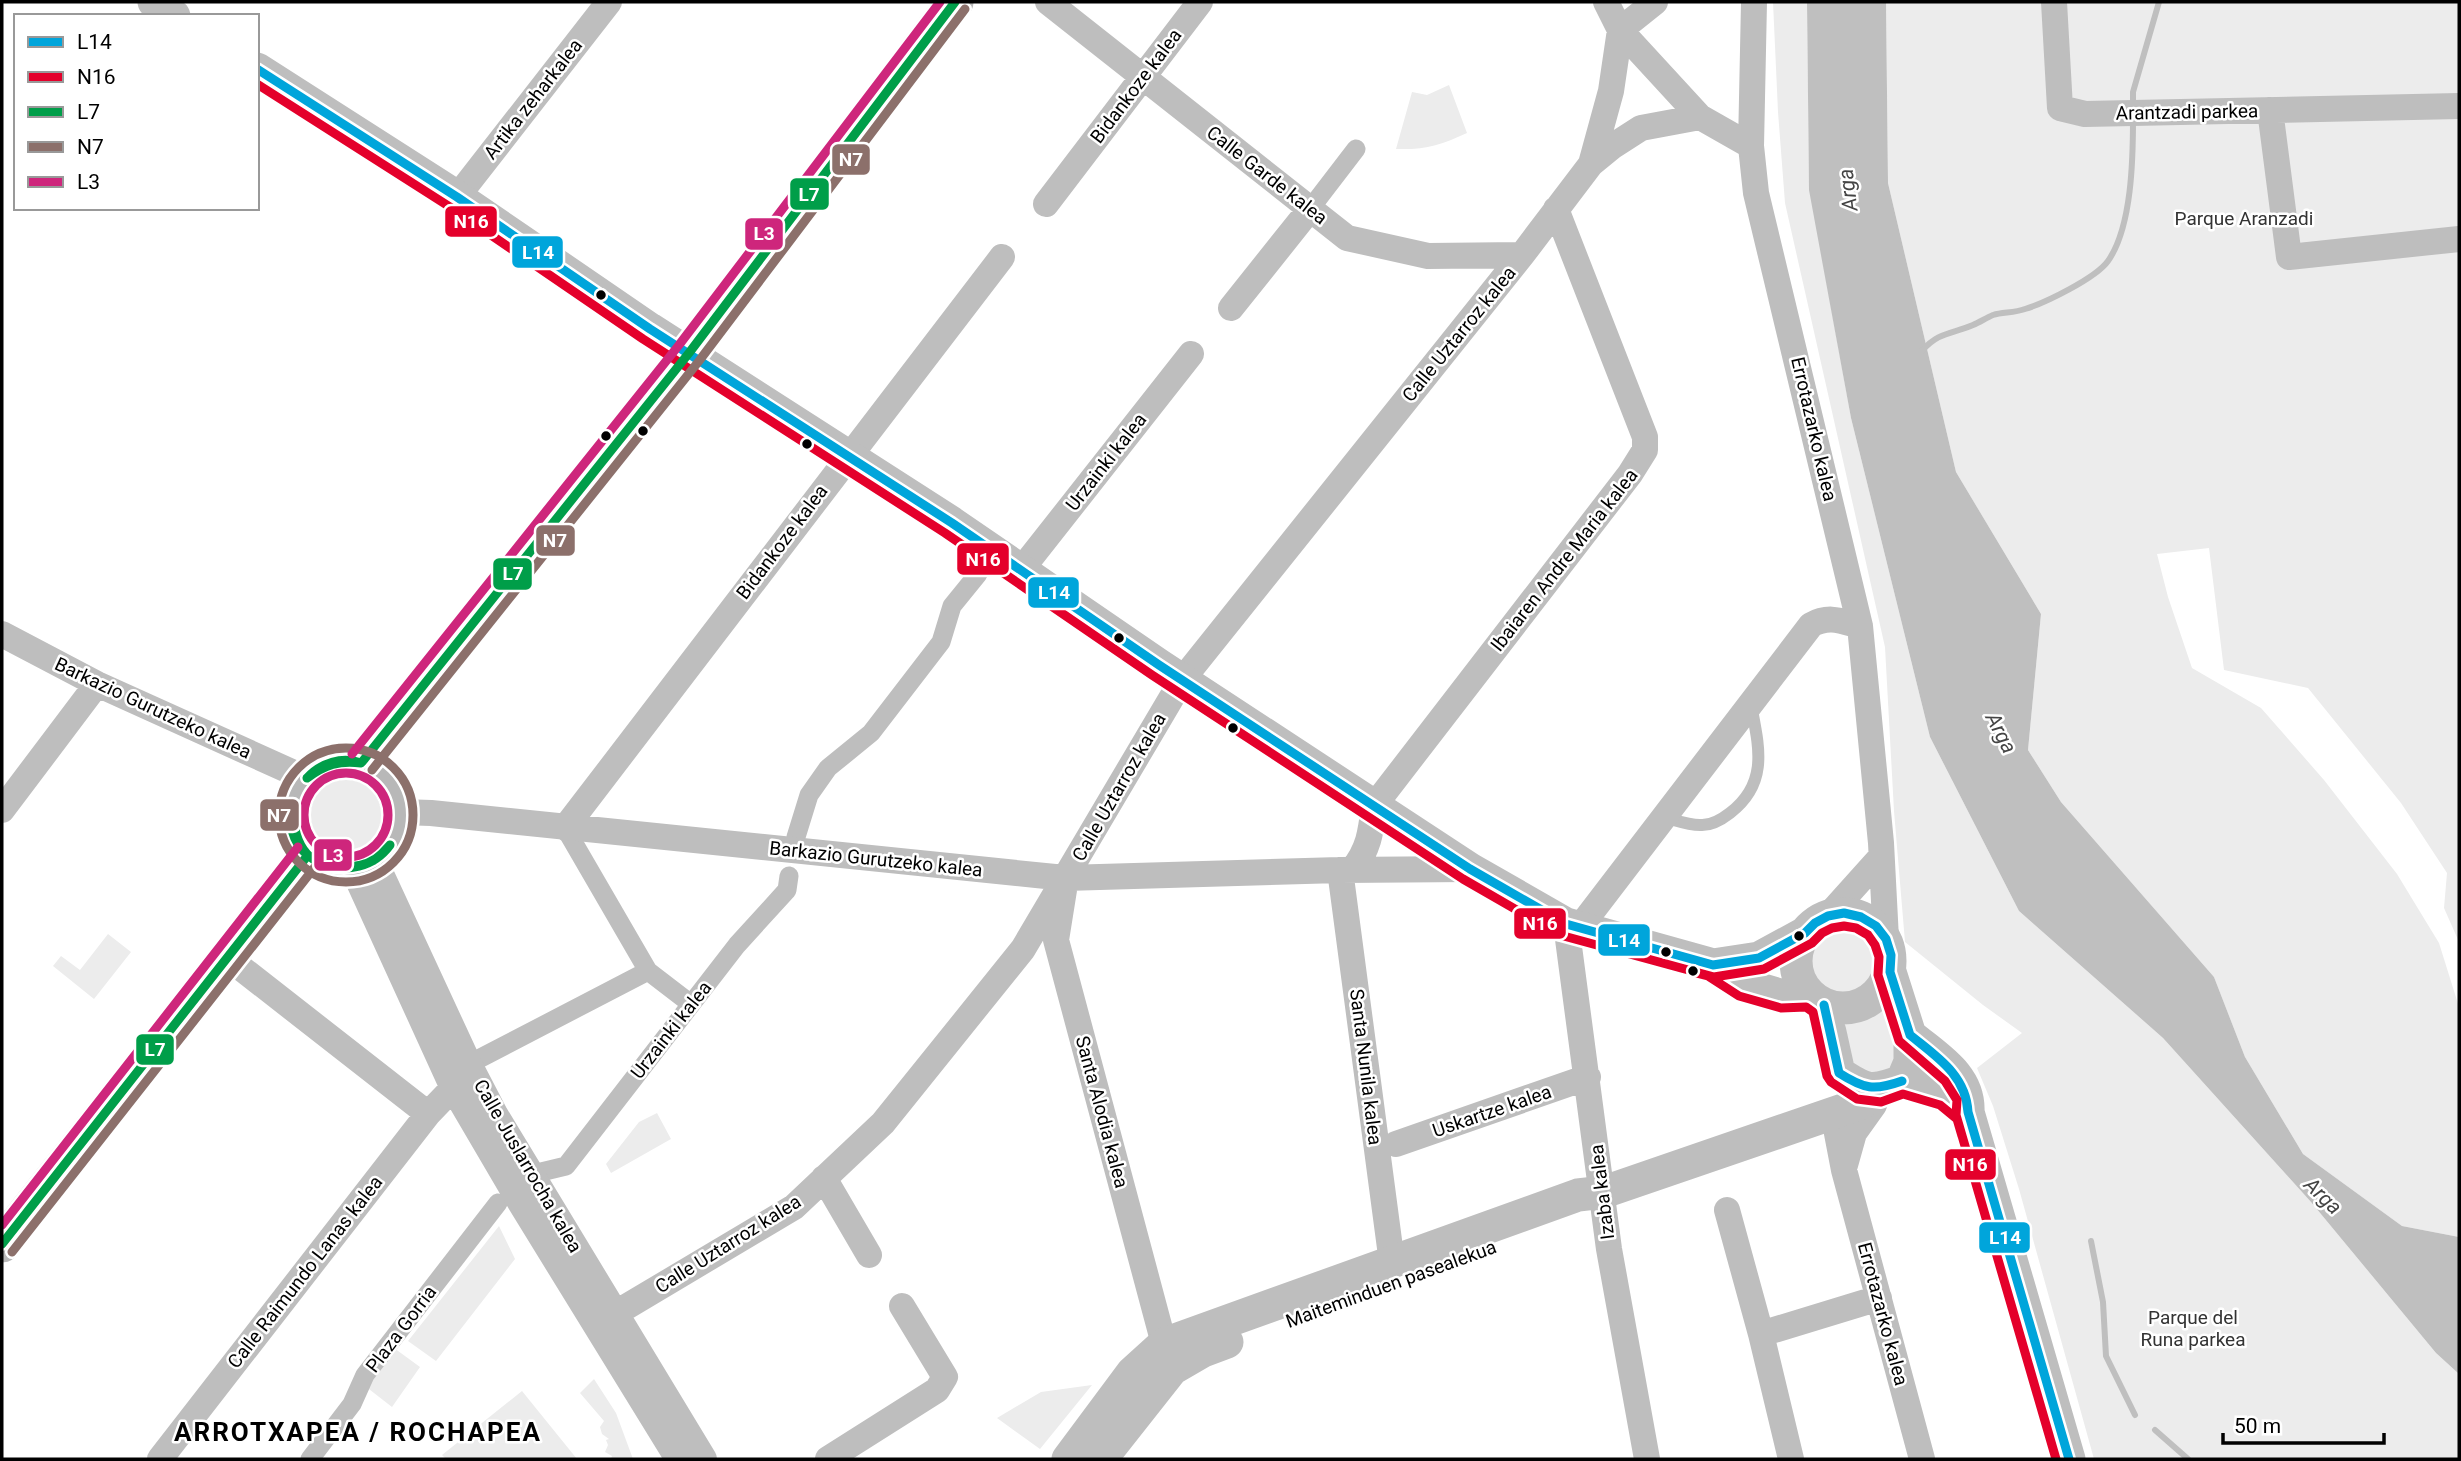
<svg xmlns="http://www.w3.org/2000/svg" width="2461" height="1461" font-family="Roboto,sans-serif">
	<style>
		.green { fill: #ececec }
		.water { fill: #bfbfbf }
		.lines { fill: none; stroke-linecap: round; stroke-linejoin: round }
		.stream { stroke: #bfbfbf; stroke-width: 6 }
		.service { stroke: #bebebe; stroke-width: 12 }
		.pedestrian { stroke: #bebebe; stroke-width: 19 }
		.minor { stroke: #bebebe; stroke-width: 26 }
		.tertiary { stroke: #bebebe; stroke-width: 33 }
		.secondary { stroke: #b8b8b8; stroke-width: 37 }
		.bus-1-casing { stroke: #fff; stroke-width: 14 }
		.bus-2-casing { stroke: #fff; stroke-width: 14 }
		.bus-3-casing { stroke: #fff; stroke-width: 14 }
		.bus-4-casing { stroke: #fff; stroke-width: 14 }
		.bus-5-casing { stroke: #fff; stroke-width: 14 }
		.bus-1 { stroke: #00a5db; stroke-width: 9 }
		.bus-2 { stroke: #e4002b; stroke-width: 9 }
		.bus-3 { stroke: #009e49; stroke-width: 9 }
		.bus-4 { stroke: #8c706b; stroke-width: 9 }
		.bus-5 { stroke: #ce267c; stroke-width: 9 }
		.bus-dot { fill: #000; stroke: #fff; stroke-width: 2.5 }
		.labels { text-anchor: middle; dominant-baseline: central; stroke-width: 5; stroke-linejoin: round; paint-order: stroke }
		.street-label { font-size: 19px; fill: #000; stroke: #fff }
		.park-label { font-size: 19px; fill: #333; stroke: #fff }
		.water-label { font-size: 21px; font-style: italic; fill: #444; stroke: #fff }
		.district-label { font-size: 26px; font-weight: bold; letter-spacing: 2px; fill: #000; stroke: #fff }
		.line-badge { stroke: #fff; stroke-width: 2.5 }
		.badge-label { font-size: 19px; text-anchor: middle; font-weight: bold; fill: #fff }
	</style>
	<rect width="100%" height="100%" fill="#fff"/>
	<path class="green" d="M1773,2H1807L1809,185L1851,418L1930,737L2019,911L2163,1038L2311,1202L2436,1353L2459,1374V1459H2094L2019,1189L1993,1106L1977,1068L2022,1033L1983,1005L1905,942L1894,811L1885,647L1785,203L1778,112Z
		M1886,2H2459V942L2444,908L2447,873L2401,803L2308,688L2224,670L2209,548L2157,554L2168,597L2192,668L2261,708L2324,780L2397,874L2439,943L2459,1007V1237L2402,1226L2303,1154L2245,1057L2214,977L2061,802L2028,750L2041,614L1956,472L1888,183Z
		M1449,85L1467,133C1441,145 1425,150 1396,149L1412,92L1427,95Z
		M307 817a40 40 0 1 1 80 0a40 40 0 1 1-80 0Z
		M1847,927C1924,951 1846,1031 1812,979C1802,964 1815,935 1831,929C1836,928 1842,928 1847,927Z
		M108,934L131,952L94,999L53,966L61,956L80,970Z
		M1886,996L1894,1029V1065L1886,1072L1870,1076L1849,1062L1845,1017L1858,1013Z
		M657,1113L671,1139L611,1173L606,1164L639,1122Z
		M499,1226L515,1259L436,1361L408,1341Z
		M394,1348L420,1367L392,1407L365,1386Z
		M594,1379L616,1413L633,1459H611L612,1456L605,1452L608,1445L606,1440L609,1439L602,1434L600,1427L604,1421L580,1393Z
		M1092,1385L1040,1449L997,1418L1041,1392Z
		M522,1391L577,1459H446L442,1455Z"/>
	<path class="water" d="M1807,2H1886L1888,183L1956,472L2041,614L2028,750L2061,802L2214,977L2245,1057L2303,1154L2402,1226L2459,1237V1374L2436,1353L2311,1202L2163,1038L2019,911L1930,737L1851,418L1809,190Z"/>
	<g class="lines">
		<path class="stream" d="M2133,108V92L2159,2
			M1922,351C1938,332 1952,334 1973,325C1980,322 1986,318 1993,315C2003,312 2014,313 2025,309C2045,303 2096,278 2108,261C2132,227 2133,158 2133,119
			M2091,1241L2103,1302L2106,1356L2135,1415
			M2155,1430L2188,1459"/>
		<path class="service" d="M1663,817C1675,820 1688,825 1700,825C1711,826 1721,820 1730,813C1769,783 1759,747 1751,705"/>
		<path class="pedestrian" d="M1310,209L1356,149
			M565,828L648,971L691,1004
			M796,837L809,795L828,768L871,733L941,642L952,606L978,574
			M469,1064L648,971
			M541,1172L566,1166L737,945L787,890L789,876
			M310,1459L352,1404L365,1375L498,1203"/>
		<path class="minor" d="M1048,2L1347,238L1428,256L1522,255
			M1606,2L1620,30L1700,117L1751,146
			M1754,2L1751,146L1756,193L1860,626L1881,843L1886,939
			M2054,2L2060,108L2085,114L2459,106
			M2270,110L2289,257L2459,239
			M1591,164L1611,91L1620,30L1655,2
			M457,197L609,2
			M1046,204L1200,2
			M1231,308L1310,209
			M1021,570L1191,354
			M2,634L97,684L305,778
			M2,810L97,684
			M401,812L431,813L1065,878L1340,870L1470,869
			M565,828L1002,257
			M375,861L469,1064L495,1114L704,1459
			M353,869L453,1088L521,1204L678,1459
			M1340,870L1392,1263
			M1352,870C1369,850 1371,831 1374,806L1630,474L1645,450V437L1556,209
			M1064,890L1056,940L1164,1344
			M1828,916L1881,857
			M1566,924L1609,1249L1647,1459
			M1580,927L1811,625C1829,615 1841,621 1860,626
			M227,957L428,1114
			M1835,1112V1123L1844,1170L1922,1459
			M1396,1144L1588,1077
			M1845,1165L1854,1133L1874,1105L1878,1093
			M824,1178L869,1255
			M1727,1210L1761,1334L1879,1298
			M616,1313L794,1207L883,1123L1023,949L1182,680L1522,255L1591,164L1613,146L1641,128L1700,117
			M1761,1334L1791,1459
			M160,1459L428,1114L453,1088
			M828,1459L937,1390L945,1377L902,1306"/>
		<path class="tertiary" d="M154,2L174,16
			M257,69L457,197L650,329L952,523L1159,665L1470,869L1566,924L1713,965L1743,984L1783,996L1810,995
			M1796 961a47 47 0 1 1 94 0a47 47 0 1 1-94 0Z
			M1713,965L1759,958L1805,933
			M1824,1005L1839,1073C1866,1091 1871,1093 1902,1081L1910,1062V1035L1890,972
			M1910,1035C1936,1057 1970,1075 1968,1112L2069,1459
			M1902,1081C1933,1087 1944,1092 1968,1112
			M1068,1459L1132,1373L1164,1344L1578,1195L1604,1192L1860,1104L1880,1090
			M1101,1459L1172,1369L1203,1351L1227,1342"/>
		<path class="secondary" d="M292 815a54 54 0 1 1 108 0a54 54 0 1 1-108 0Z
			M362,762L689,353L955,2
			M2,1244L308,855"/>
		<g class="bus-1-casing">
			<path id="bus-1" d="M257,69L457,197L650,329L952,523L1159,665L1470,869L1566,924L1713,965L1759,958L1805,933L1815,923L1828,916L1844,913L1861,917L1876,926L1886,939L1891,955L1890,972L1910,1035
				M1824,1005L1839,1073C1864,1089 1874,1091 1902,1081
				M1910,1035C1937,1057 1966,1075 1968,1112L2069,1459"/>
		</g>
		<g class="bus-2-casing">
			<path id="bus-2" d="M257,84L450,207L643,339L945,533L1152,675L1463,879L1560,935L1714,977L1764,969L1812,943L1822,933L1832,928L1844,926L1856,928L1868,935L1875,945L1879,957L1878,975L1899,1041L1945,1081L1957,1100L1956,1115L2056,1459
				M1696,973L1708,976L1739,996L1781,1008L1806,1007L1813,1012L1827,1076L1831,1082L1857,1099L1881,1102L1903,1094L1940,1105L1957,1119L1962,1136"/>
		</g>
		<g class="bus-3-casing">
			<path id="bus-3" d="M362,762L689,353L955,2
				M307,778C321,763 342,756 361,763
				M307,778C325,765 339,760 361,763
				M293,808C293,823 296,842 307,854C322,870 357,870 374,860C380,857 385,850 390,845
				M293,808C279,864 357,890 390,845
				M2,1244L308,855"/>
		</g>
		<g class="bus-4-casing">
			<path id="bus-4" d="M279 815a67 67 0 1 1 134 0a67 67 0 1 1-134 0Z
				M372,770L699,361L965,9
				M12,1252L318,863"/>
		</g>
		<g class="bus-5-casing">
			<path id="bus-5" d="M352,754L679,345L940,2
				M304 815a42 42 0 1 1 84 0a42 42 0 1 1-84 0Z
				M2,1225L298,847"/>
		</g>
		<use href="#bus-1" class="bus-1"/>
		<use href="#bus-2" class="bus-2"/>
		<use href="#bus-3" class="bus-3"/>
		<use href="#bus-4" class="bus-4"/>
		<use href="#bus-5" class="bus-5"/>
	</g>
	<g class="bus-dot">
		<circle cx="601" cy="295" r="6"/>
		<circle cx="643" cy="431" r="6"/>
		<circle cx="606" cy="436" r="6"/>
		<circle cx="807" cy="444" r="6"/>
		<circle cx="1119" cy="638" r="6"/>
		<circle cx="1233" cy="728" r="6"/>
		<circle cx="1799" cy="936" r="6"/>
		<circle cx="1666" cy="952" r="6"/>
		<circle cx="1693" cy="971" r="6"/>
	</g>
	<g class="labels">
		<g class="street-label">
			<text transform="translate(1136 86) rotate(-53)">Bidankoze kalea</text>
			<text transform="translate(533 99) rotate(-52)">Artika zeharkalea</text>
			<text transform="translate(2187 112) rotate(-1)">Arantzadi parkea</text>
			<text transform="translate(1267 175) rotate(38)">Calle Garde kalea</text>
			<text transform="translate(1459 334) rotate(-51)">Calle Uztarroz kalea</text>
			<text transform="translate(1814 429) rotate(77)">Errotazarko kalea</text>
			<text transform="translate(1106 462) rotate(-52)">Urzainki kalea</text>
			<text transform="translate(782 542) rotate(-53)">Bidankoze kalea</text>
			<text transform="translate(1564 560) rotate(-52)">Ibaiaren Andre Maria kalea</text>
			<text transform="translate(153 708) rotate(25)">Barkazio Gurutzeko kalea</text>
			<text transform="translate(1119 787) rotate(-60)">Calle Uztarroz kalea</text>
			<text transform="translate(876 859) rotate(6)">Barkazio Gurutzeko kalea</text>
			<text transform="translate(671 1030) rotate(-52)">Urzainki kalea</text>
			<text transform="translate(1366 1067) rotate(83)">Santa Nunila kalea</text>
			<text transform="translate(1492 1111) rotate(-19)">Uskartze kalea</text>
			<text transform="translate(1102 1112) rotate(75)">Santa Alodia kalea</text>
			<text transform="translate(528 1166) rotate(60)">Calle Juslarrocha kalea</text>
			<text transform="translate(1602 1192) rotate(-97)">Izaba kalea</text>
			<text transform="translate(728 1244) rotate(-32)">Calle Uztarroz kalea</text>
			<text transform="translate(305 1272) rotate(-52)">Calle Raimundo Lanas kalea</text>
			<text transform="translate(1391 1284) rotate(-20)">Maiteminduen pasealekua</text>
			<text transform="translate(1883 1314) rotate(75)">Errotazarko kalea</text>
			<text transform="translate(401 1329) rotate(-53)">Plaza Gorria</text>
		</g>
		<g class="park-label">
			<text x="2244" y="218">Parque Aranzadi</text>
			<text x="2193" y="1317">Parque del<tspan x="2193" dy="22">Runa parkea</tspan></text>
		</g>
		<g class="water-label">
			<text transform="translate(1848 190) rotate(-97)">Arga</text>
			<text transform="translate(2001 733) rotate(63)">Arga</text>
			<text transform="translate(2323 1196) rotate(44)">Arga</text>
		</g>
		<g class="district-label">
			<text x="358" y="1432">ARROTXAPEA / ROCHAPEA</text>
		</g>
	</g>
	<g class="line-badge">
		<rect x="831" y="143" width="40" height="33" rx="7" fill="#8c706b"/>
		<rect x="789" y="177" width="41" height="34" rx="7" fill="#009e49"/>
		<rect x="444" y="205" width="54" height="33" rx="7" fill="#e4002b"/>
		<rect x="744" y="217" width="40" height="34" rx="7" fill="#ce267c"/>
		<rect x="511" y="235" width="53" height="34" rx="7" fill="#00a5db"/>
		<rect x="535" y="524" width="41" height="33" rx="7" fill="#8c706b"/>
		<rect x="956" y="542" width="54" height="34" rx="7" fill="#e4002b"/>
		<rect x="492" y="557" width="41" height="34" rx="7" fill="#009e49"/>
		<rect x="1027" y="576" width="53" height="33" rx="7" fill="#00a5db"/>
		<rect x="259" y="798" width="41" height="34" rx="7" fill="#8c706b"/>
		<rect x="313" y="838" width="40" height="34" rx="7" fill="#ce267c"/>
		<rect x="1513" y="907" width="54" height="33" rx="7" fill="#e4002b"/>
		<rect x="1597" y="923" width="54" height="34" rx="7" fill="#00a5db"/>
		<rect x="135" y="1033" width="40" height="33" rx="7" fill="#009e49"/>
		<rect x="1944" y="1148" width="53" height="33" rx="7" fill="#e4002b"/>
		<rect x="1978" y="1221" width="53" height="33" rx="7" fill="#00a5db"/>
	</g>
	<g class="badge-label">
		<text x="851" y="166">N7</text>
		<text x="809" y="201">L7</text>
		<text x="471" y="228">N16</text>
		<text x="764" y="240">L3</text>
		<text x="538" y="259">L14</text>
		<text x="555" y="547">N7</text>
		<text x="983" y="566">N16</text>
		<text x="513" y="580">L7</text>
		<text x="1054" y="599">L14</text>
		<text x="279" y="822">N7</text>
		<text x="333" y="862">L3</text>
		<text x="1540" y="930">N16</text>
		<text x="1624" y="947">L14</text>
		<text x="155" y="1056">L7</text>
		<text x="1970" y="1171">N16</text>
		<text x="2005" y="1244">L14</text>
	</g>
	<rect width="2461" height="1461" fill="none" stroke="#000000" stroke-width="7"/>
	<rect x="14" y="14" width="245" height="196" fill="#ffffff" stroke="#999999" stroke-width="2"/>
	<rect x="28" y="37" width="35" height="10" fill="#00a5db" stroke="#999999" stroke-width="2"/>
	<text x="77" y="49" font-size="21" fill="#000000">L14</text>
	<rect x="28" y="72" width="35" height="10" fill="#e4002b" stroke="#999999" stroke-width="2"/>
	<text x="77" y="84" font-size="21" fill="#000000">N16</text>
	<rect x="28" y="107" width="35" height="10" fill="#009e49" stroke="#999999" stroke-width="2"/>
	<text x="77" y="119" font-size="21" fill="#000000">L7</text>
	<rect x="28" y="142" width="35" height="10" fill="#8c706b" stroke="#999999" stroke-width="2"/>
	<text x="77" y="154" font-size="21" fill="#000000">N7</text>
	<rect x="28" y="177" width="35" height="10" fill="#ce267c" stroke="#999999" stroke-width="2"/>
	<text x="77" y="189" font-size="21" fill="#000000">L3</text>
	<path d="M2223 1433v10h161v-10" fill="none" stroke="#000000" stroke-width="3.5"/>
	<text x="2234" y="1433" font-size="21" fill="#000000" stroke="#ffffff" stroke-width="5" paint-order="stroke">50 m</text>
</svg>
